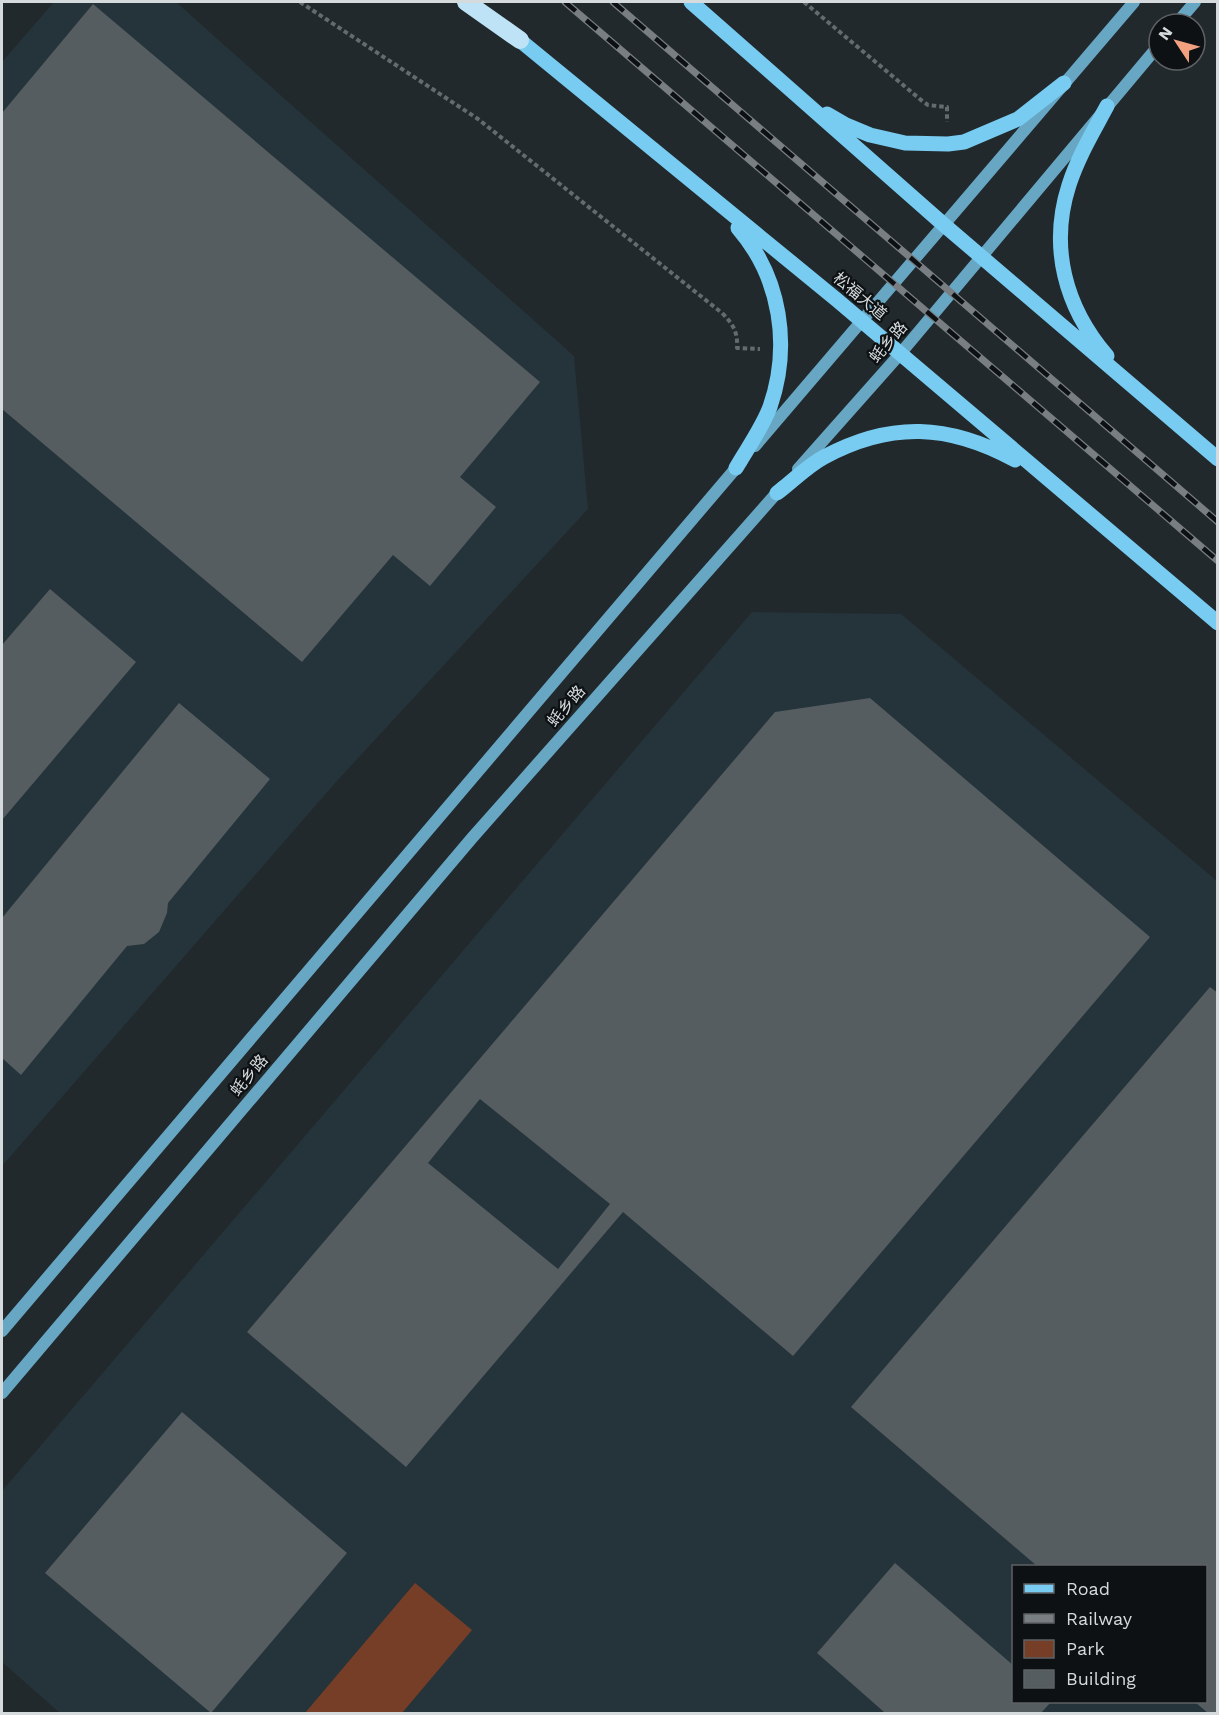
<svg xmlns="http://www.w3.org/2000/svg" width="1219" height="1715" font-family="'Work Sans','Noto Sans SC',sans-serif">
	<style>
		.built { fill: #25333a; fill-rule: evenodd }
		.green { fill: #773e27 }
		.building { fill: #555d61; fill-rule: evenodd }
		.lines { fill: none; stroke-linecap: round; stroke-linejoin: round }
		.path { stroke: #646b6e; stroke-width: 4; stroke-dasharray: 4.5 3; stroke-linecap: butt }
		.secondary { stroke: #68a7c4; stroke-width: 12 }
		.primary { stroke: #78cbf1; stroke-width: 15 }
		.highway { stroke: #bfe3f6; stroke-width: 18 }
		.rail-casing { stroke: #787e81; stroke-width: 7 }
		.rail { stroke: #0d1113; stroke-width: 4.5; stroke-dasharray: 14; stroke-linecap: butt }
		.labels { text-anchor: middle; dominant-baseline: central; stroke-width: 4.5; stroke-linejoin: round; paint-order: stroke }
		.street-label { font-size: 16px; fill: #d5dadd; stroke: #0d1113 }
	</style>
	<rect width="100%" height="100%" fill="#21292c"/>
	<path class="built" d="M54,2H176L574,356L588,509L336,782L2,1166V62Z
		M752,612L901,614L1217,881V1713L61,1714L2,1662V1491ZM1014,1566H1206V1702H1014Z"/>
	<path class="green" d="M415,1583L472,1630L402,1713H305Z"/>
	<path class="building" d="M93,4L540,382L460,477L496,507L430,586L393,555L302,662L2,409V113Z
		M50,589L136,662L2,820V645Z
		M870,698L1150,937L793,1356L623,1212L406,1467L247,1332L775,712ZM480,1099L610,1204L558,1269L428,1163Z
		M179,703L270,779L168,903L167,913L159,932L144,944L127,946L21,1075L2,1058V918Z
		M1210,987L1218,993V1714H1209L1195,1702H1206V1566H1037L851,1407Z
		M182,1412L347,1553L211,1713L45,1573Z
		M895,1563L1014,1666V1702H1051L1040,1714H883L884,1712L817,1653Z"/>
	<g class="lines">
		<path class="path" d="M300,2L478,119L722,313C733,324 738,332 737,348L760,349
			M804,2L921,100L928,105L947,107V122"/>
		<path class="secondary" d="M1176,24L1195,2
			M755,446L1134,2
			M798,469L900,354L1159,45
			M2,1331L742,461
			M2,1393L472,838L782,487"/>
		<path class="primary" d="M691,2L943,224L1218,459
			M511,33L837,300L1218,623
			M827,114L846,125L870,135L905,143L948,144L964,142L1018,119L1064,83
			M1107,356C1065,307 1049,247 1069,185C1078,157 1093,132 1107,106
			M736,468C747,449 762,428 770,407C791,346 781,278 738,228
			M777,493C792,482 807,466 824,457C891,421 949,424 1015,460"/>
		<path class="highway" d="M466,2L520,40"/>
		<g class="rail-casing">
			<path id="rail" d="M565,2L1218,561
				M613,2L1218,522"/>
		</g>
		<use href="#rail" class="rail"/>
	</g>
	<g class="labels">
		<g class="street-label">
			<text transform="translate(860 296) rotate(40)">松福大道</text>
			<text transform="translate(888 342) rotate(-49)">蚝乡路</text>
			<text transform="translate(566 706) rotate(-49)">蚝乡路</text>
			<text transform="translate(249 1075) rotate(-50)">蚝乡路</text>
		</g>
	</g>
	<rect width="1219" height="1715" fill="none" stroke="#d5dadd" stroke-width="6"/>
	<rect x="1012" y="1565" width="195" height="138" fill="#0d1113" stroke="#5d6164" stroke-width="1.5"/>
	<rect x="1024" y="1584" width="30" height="9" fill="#78cbf1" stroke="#5d6164" stroke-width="1.5"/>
	<text x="1066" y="1595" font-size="18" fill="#d5dadd">Road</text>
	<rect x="1024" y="1614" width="30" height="9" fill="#787e81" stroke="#5d6164" stroke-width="1.5"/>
	<text x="1066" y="1625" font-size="18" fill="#d5dadd">Railway</text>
	<rect x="1024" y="1640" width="30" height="18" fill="#773e27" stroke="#5d6164" stroke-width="1.5"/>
	<text x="1066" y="1655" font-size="18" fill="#d5dadd">Park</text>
	<rect x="1024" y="1670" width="30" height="18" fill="#555d61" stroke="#5d6164" stroke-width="1.5"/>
	<text x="1066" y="1685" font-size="18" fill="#d5dadd">Building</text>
	<g transform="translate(1177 42) rotate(306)"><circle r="28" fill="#0d1113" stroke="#5d6164" stroke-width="1.5"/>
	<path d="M0-4.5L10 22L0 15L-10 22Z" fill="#f2a080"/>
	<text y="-9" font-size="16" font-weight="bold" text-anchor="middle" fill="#d5dadd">N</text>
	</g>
</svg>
